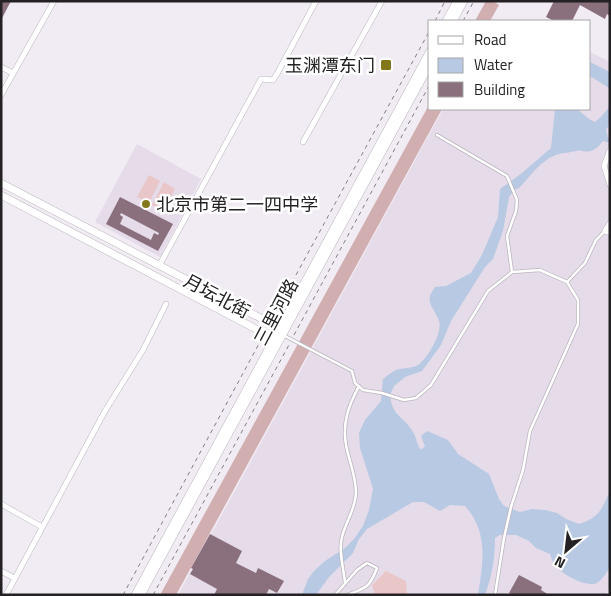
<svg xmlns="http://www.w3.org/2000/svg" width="611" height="596" font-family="'Titillium Web','Noto Sans SC',sans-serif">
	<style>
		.built { fill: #e5dbe9 }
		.green { fill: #e9c7c9 }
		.forest { fill: #d1afb1 }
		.water { fill: #b8c9e3 }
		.building { fill: #8a6f7d; fill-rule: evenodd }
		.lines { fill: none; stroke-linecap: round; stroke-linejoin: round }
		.service-casing { stroke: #bbb6bd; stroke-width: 4 }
		.minor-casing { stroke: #bbb6bd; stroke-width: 6 }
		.secondary-casing { stroke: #bbb6bd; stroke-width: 8 }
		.path { stroke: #837f84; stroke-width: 1; stroke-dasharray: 4 4; stroke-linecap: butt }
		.service { stroke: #fff; stroke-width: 2.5 }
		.minor { stroke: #fff; stroke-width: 5 }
		.secondary { stroke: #fff; stroke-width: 7 }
		.poi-dot { fill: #83771b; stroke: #fff; stroke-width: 2 }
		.labels { text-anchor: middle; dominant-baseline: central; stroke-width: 5; stroke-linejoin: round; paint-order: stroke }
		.poi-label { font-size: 18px; fill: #232123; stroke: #fff; text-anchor: end }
		.street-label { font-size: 18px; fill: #232123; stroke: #fff }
	</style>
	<rect width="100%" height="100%" fill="#f1ebf4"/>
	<path class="built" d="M590,52L610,62V585L606,595H178L443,109H590Z
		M137,144L201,179L160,257L95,222Z"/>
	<path class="green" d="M149,175L160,181L149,203L137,197Z
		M164,182L175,189L164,211L152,205Z
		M386,571L406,581L407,595H375L372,585Z"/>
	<path class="forest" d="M486,1H493L499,5L490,21H475Z
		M430,103V109H442L176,595H160Z"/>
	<path class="water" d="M590,62L610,72V91L609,88L590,76Z
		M610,106V123L606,130L608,138H610V143L603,141C596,150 590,154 579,150C571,153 566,152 559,154C541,159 531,176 519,188L514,190L509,197L503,231L493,259L485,267L451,321L441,345L422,371L405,377L394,386L390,395C392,417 404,416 413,432C417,438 416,444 421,450L425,446L421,436L427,431L448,440L458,454L489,474L499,499L504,506L520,512L532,509L545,510L557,513L566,519L579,524C600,517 601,510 610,491V567C607,572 602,580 597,583C587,588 561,574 555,565C553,562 551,558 550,554L536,548L529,541L516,535H500L495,538C495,558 492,576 485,595H478C483,562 489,533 465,506L450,505L440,511L424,502H413L367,529L359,539L353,553L329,577L316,595H302L308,579L314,571L325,561L345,548L354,539L363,526L369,510L373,489L360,448L359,433L365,420L381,401L383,379C388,375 393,371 399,369C405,368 413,368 418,365C427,359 443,333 439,321C434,306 423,303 435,287L446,286L471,273L482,255L498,217L500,189L522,173L551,148L555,109H577L589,119L595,122L601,117Z"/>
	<path class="building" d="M1,1H11L1,20Z
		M554,1H610V16L607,14L605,19L580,5L572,21H554L546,17Z
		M120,197L173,224L158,251L106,224ZM121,213L159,233L158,235L154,233L151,240L120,224L123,217L120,215Z
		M210,534L242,551L236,563L256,573L258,568L284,581L277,593L269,589L266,595H214L217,589L190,574L193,569L191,568Z
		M519,575L542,587L541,590L549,595H513L509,593Z"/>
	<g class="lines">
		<g class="service-casing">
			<path id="service" d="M437,135L507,176L517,200L516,211L507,236L512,272
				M568,281L585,263L596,240L605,231
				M283,335L352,371L355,383L363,390L382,393L404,400L416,398L431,385L488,291L512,272L540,270L567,282L578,300V324L530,431L523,470L511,507L504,538L495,595
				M345,583C344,569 338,551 342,537C346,521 355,510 356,493C356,476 349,461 346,445C342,422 349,405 359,386
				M335,595L357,570L367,563L377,568C370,587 366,588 347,595"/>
		</g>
		<g class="minor-casing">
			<path id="minor" d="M1,67L13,73
				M1,95L54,1
				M303,142L382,1
				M610,150L604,166L610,185
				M610,223L605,231L610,233
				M159,266L261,79L273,80L277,74L316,1
				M1,504L42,527
				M1,571L14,578
				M6,595L105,411L143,350L166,304"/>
		</g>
		<g class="secondary-casing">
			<path id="secondary" d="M446,21L457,1
				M453,21L464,1
				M1,183L270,323L278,328L281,332
				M1,195L273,338
				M135,595L430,51
				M141,595L430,64"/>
		</g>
		<path class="path" d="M435,21L445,1
			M463,21L474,1
			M273,317L430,30
			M294,335L430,84
			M123,595L261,340
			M153,595L290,343"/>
		<use href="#service" class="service"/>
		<use href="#minor" class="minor"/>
		<use href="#secondary" class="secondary"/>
	</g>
	<g class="poi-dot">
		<rect x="380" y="59" width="12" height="12" rx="2.5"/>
		<circle cx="146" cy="204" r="5"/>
	</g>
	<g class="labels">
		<g class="poi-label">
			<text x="375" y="65">玉渊潭东门</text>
			<text x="156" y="204" text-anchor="start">北京市第二一四中学</text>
		</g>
		<g class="street-label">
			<text transform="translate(217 296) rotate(28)">月坛北街</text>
			<text transform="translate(276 312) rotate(-62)">三里河路</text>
		</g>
	</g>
	<rect width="611" height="596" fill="none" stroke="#232123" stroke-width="5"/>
	<rect x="428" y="20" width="162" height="90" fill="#ffffff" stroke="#a7a6a7"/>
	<rect x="438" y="36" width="25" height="8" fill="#ffffff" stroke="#a7a6a7"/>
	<text x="474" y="45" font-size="15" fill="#232123">Road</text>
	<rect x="438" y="58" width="25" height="15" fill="#b8c9e3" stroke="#a7a6a7"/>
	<text x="474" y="70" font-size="15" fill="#232123">Water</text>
	<rect x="438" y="82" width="25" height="15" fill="#8a6f7d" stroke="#a7a6a7"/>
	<text x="474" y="95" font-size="15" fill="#232123">Building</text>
	<g transform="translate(566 551) rotate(208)" stroke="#ffffff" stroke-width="4" paint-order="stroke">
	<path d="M0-4L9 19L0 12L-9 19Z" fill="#232123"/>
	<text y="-8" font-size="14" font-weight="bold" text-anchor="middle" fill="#232123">N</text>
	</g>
</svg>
